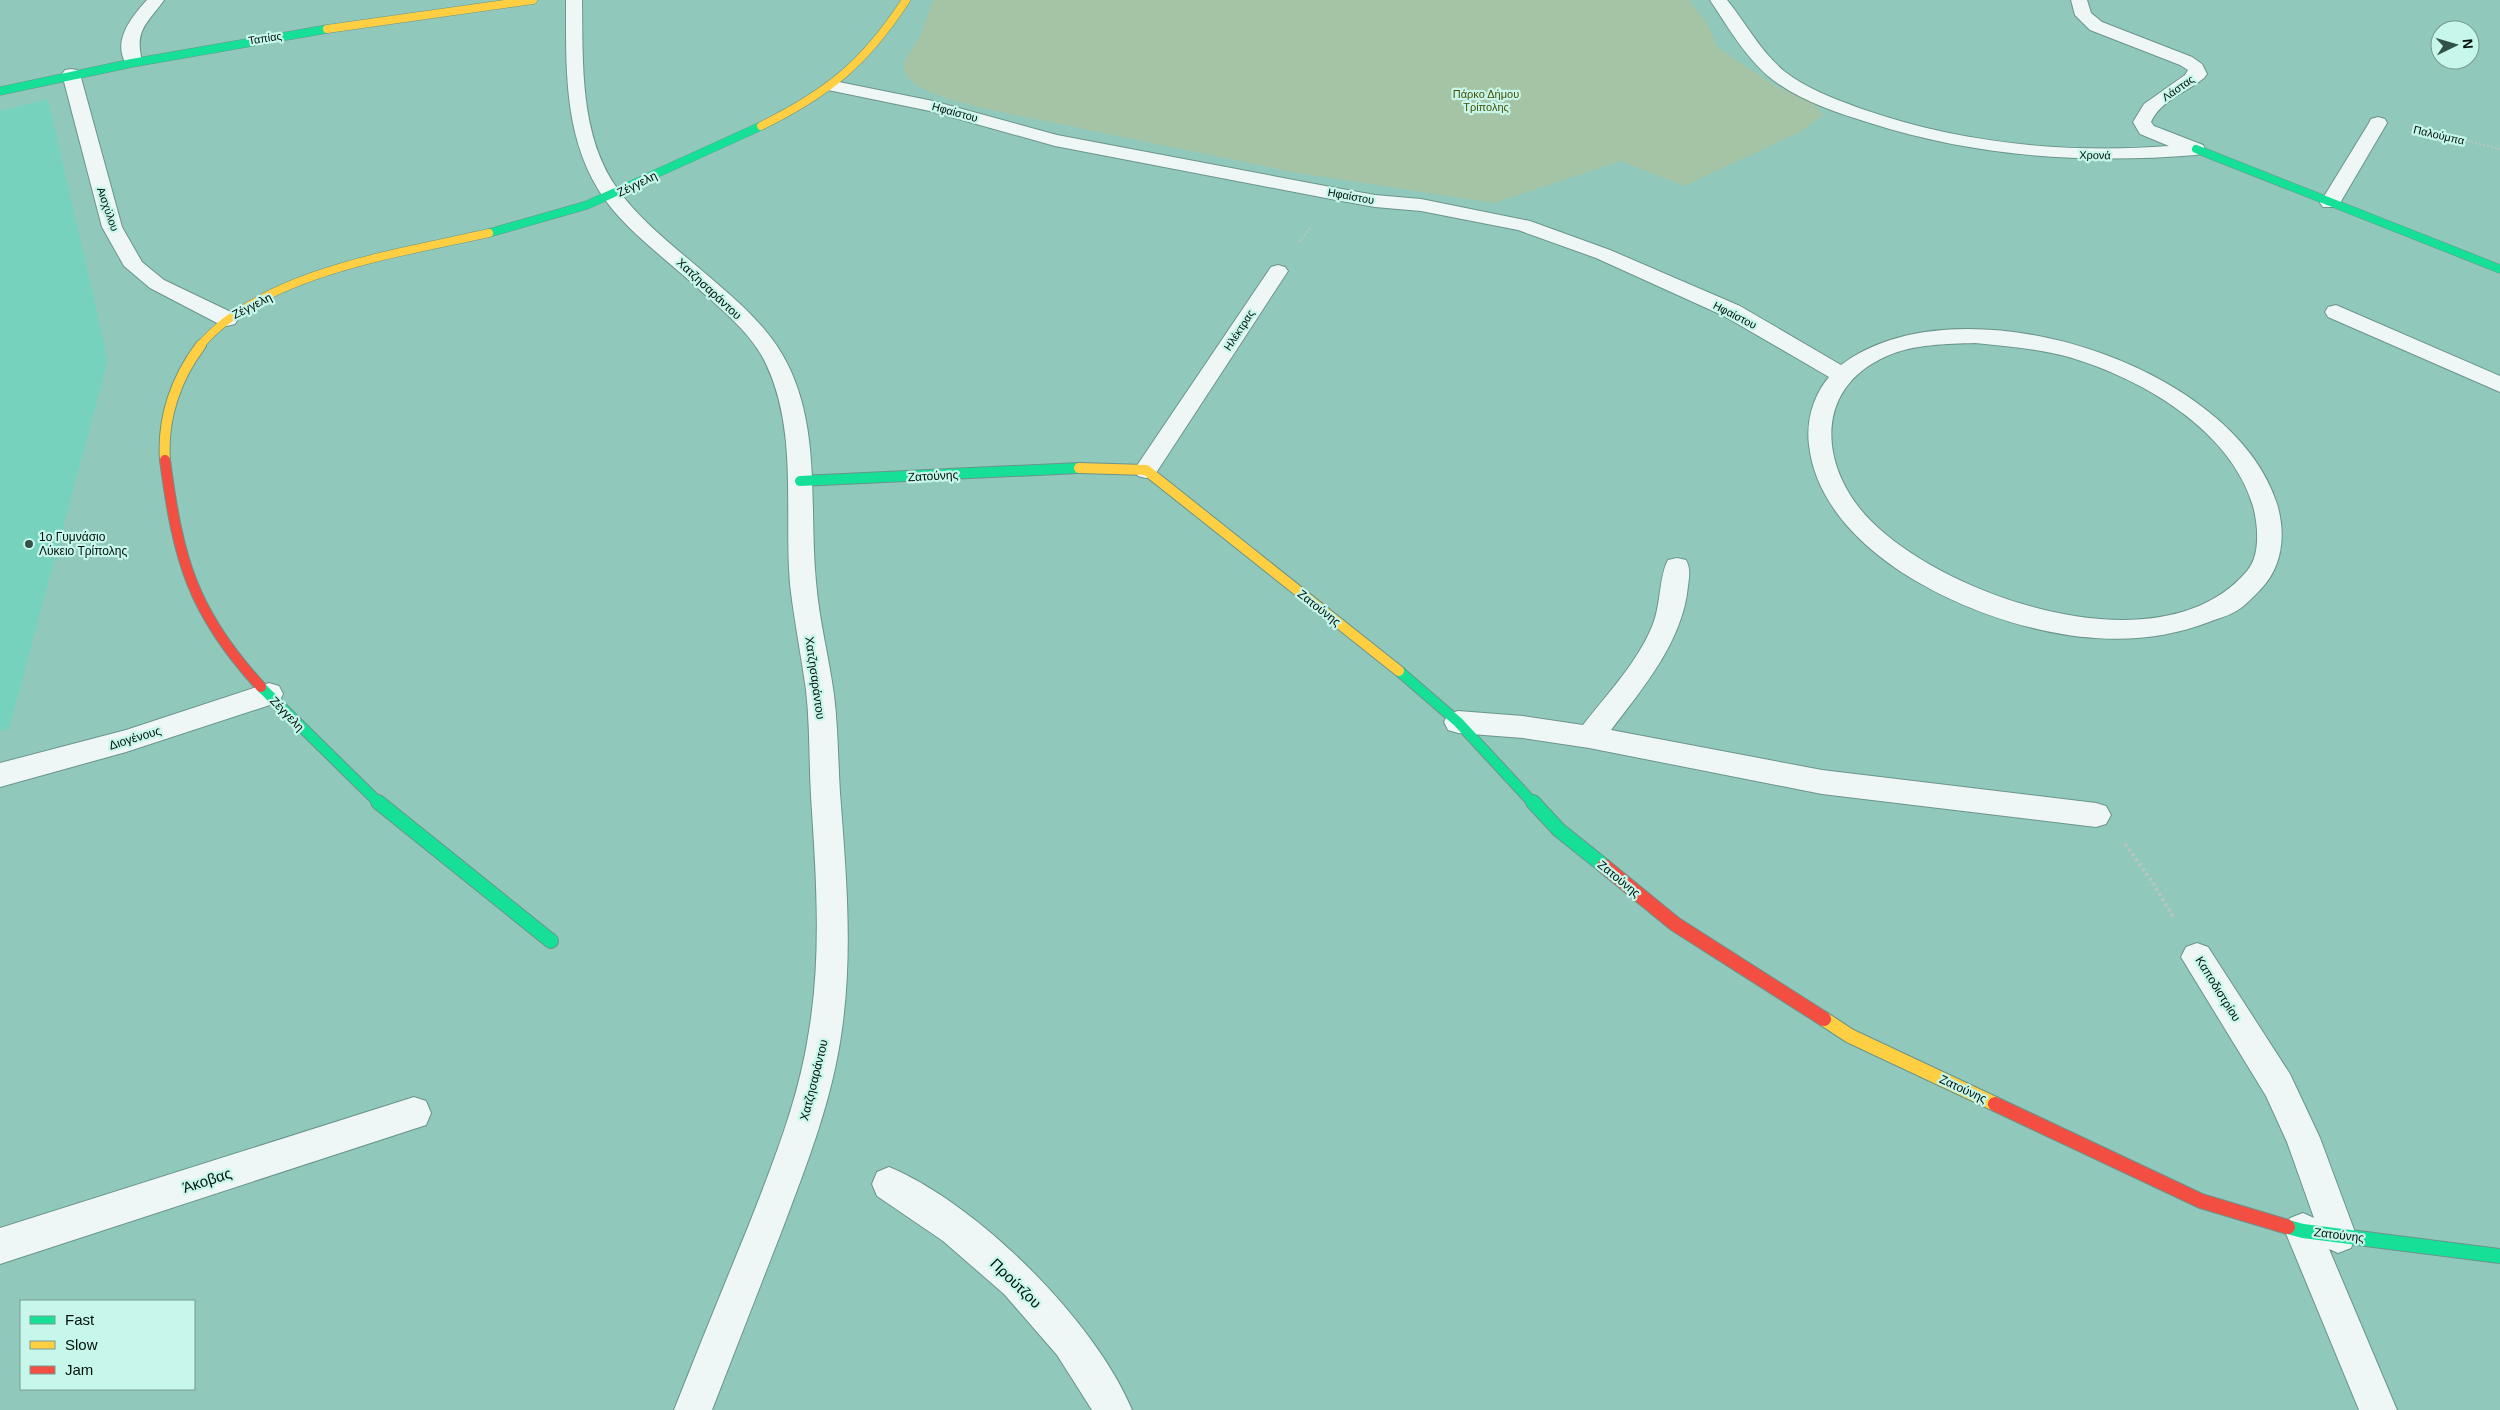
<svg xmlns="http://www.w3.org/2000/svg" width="2500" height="1410" font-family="Helvetica,sans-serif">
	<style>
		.built { fill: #77d2bd }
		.green { fill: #a5c4a6 }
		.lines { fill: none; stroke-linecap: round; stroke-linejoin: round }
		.lane-casing { stroke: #6b948b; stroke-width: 2 }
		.street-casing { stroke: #6b948b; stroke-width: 2 }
		.fast-far2-casing { stroke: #6b948b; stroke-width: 9 }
		.fast-far1-casing { stroke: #6b948b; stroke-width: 12 }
		.fast-casing { stroke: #6b948b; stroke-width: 16 }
		.slow-far2-casing { stroke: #6b948b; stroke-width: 9 }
		.slow-far1-casing { stroke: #6b948b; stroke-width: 12 }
		.slow-casing { stroke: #6b948b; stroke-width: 16 }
		.jam-far1-casing { stroke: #6b948b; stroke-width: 12 }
		.jam-casing { stroke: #6b948b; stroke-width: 16 }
		.path-far1 { stroke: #b5c6c2; stroke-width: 2; stroke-dasharray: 2 2; stroke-linecap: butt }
		.path { stroke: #b5c6c2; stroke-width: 4; stroke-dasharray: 3 3; stroke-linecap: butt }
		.lane { fill: #eef7f5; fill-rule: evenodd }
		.street { fill: #eef7f5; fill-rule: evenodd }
		.fast-far2 { stroke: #16e098; stroke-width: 8 }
		.fast-far1 { stroke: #16e098; stroke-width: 10 }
		.fast { stroke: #16e098; stroke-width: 14 }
		.slow-far2 { stroke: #ffcf43; stroke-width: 8 }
		.slow-far1 { stroke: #ffcf43; stroke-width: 10 }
		.slow { stroke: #ffcf43; stroke-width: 14 }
		.jam-far1 { stroke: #f24e42; stroke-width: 10 }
		.jam { stroke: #f24e42; stroke-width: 14 }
		.poi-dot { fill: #325149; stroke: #c7f7ea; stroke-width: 2 }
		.labels { text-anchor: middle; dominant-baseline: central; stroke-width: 4.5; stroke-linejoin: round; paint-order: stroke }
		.far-street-label { font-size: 11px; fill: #00100c; stroke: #c7f7ea }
		.far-park-label { font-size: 11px; fill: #485005; stroke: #c7f7ea }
		.street-label { font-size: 12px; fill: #00100c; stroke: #c7f7ea }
		.poi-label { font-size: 12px; fill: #00100c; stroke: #c7f7ea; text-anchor: start }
		.near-street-label { font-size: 15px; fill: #00100c; stroke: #c7f7ea }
	</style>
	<rect width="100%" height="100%" fill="#90c9bb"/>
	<path class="built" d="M48,99L108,360L9,729L0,731V111Z"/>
	<path class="green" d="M934,0H1689L1705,20L1718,48L1776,86L1813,103L1823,115L1800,132L1684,186L1621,161L1494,203L1298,173L982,108C963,102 899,90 904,63C905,55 914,48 918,40C924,27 928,13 934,0Z"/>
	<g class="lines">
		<g class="lane-casing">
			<path id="lane" d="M2336,305L2500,376V392L2328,317L2325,312L2328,307Z"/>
		</g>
		<g class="street-casing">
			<path id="street" d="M147,0H164C148,23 134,29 142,61L139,65H127C111,42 132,16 147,0Z
				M566,0H582C583,63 579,138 619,191C645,226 681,252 713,280C741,304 771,330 788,365C821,432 809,510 816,582C819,620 829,657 834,695C838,727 838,761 840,793C846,871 853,951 842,1029C833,1097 808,1162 784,1225C760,1287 736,1348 712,1410H674C698,1349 723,1288 748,1227C773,1163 799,1099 809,1031C822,954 816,874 811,796C809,760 810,725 806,690C801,654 794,620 790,584C784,512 798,434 767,366C752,332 718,307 691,282C665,259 636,237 613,210C563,150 566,74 566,0Z
				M1710,0H1727C1746,23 1760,51 1784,71C1805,88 1833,98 1859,108C1958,143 2065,154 2169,146L2140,134L2133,122L2144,104L2185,75L2188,70L2180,65L2090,30L2075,15L2071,0H2087L2091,13L2102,22L2192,57L2202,64L2207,74L2204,78C2187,92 2160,101 2151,122L2154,126L2203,145L2205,149L2203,153L2196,155C2084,164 1977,157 1870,123C1837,113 1801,101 1773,80C1747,60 1728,27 1710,0Z
				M71,69L77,70L80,74L122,227L142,262L164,280L235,314L238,319L235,324L227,326L219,324L150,288L124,266L102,227L62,74L65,70Z
				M834,81L933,101L1057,135L1336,188L1375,195L1421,199L1530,221L1610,250L1740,306L1841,365C1958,276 2233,363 2277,504C2286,534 2283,567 2260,590C2253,597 2246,605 2238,610C2229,616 2219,618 2209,622C2172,636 2135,641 2095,638C1994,632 1822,561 1809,445C1806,421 1813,396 1829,377L1724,316L1596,258L1518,230L1421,211L1375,207L1336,200L1055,146L930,111L828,90L825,86L828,82ZM1975,343C2006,346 2039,349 2069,357C2142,379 2230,429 2253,506C2258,525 2261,555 2247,571C2163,671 1949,599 1871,521C1820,470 1811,389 1887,356C1914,344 1946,344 1975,343Z
				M2378,117L2385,119L2387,123L2340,203L2337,207H2323L2320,203L2369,123L2371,119Z
				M1278,265L1285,267L1288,271L1154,476L1146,478L1138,476L1134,470L1138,464L1271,267Z
				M1677,558L1686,560C1691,569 1689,577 1688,586C1683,641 1643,688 1611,730L1822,770L2096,803L2106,806L2111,815L2106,824L2096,827L1822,794L1589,748L1523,738L1458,733L1448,730L1444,722L1448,714L1458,711L1523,716L1583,725C1608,693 1638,662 1653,624C1661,604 1659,576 1668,560Z
				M269,683L279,686L283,694L279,702L126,752L0,787V763L126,730Z
				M2197,943L2208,947L2290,1074L2320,1138L2356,1235L2351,1248L2338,1253L2329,1249L2397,1410H2359L2285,1231L2290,1218L2303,1213L2314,1218L2287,1142L2266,1096L2181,957L2186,947Z
				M414,1097L426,1101L431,1113L426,1125L0,1264V1228Z
				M889,1167C978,1204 1095,1321 1132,1410H1092L1057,1355L1004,1294L943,1241L877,1196L872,1184L877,1172Z"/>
		</g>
		<g class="fast-far2-casing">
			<path id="fast-far2" d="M0,91L132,63L327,29
				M2196,149L2500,269
				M489,233L587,205L761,126"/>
		</g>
		<g class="fast-far1-casing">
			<path id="fast-far1" d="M800,481L1079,468
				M1399,671L1458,722L1534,804
				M261,687L380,804"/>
		</g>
		<g class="fast-casing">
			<path id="fast" d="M378,802L551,941
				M1533,802L1559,830L1604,866
				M2288,1227L2303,1231L2500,1256"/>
		</g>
		<g class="slow-far2-casing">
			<path id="slow-far2" d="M327,29L533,0
				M761,126C828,93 865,63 906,0
				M200,346C260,273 400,253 489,233"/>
		</g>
		<g class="slow-far1-casing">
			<path id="slow-far1" d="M165,460C162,418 176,378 201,345
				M1079,468L1146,470L1399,671"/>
		</g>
		<g class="slow-casing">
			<path id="slow" d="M1824,1019L1850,1036L1995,1104"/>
		</g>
		<g class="jam-far1-casing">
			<path id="jam-far1" d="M165,460C178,559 192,612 261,687"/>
		</g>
		<g class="jam-casing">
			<path id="jam" d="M1604,866L1675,924L1824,1019
				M1995,1104L2201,1201L2288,1227"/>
		</g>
		<path class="path-far1" d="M2413,128L2500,149
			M1299,242L1311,227"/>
		<path class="path" d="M2125,844L2151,880L2174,918"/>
		<use href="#lane" class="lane"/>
		<use href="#street" class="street"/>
		<use href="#fast-far2" class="fast-far2"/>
		<use href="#fast-far1" class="fast-far1"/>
		<use href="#fast" class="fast"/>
		<use href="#slow-far2" class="slow-far2"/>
		<use href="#slow-far1" class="slow-far1"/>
		<use href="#slow" class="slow"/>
		<use href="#jam-far1" class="jam-far1"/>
		<use href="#jam" class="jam"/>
	</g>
	<circle class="poi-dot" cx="29" cy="544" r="5"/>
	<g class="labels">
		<g class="far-street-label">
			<text transform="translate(265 38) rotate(-9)">Ταπίας</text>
			<text transform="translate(2178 88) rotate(-35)">Λάστας</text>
			<text transform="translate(955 112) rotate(15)">Ηφαίστου</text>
			<text transform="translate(2439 135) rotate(13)">Παλούμπα</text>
			<text transform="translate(2095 155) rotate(1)">Χρονά</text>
			<text transform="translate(1351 196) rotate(10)">Ηφαίστου</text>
			<text transform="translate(108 209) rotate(71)">Αισχύλου</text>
			<text transform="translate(1735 315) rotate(27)">Ηφαίστου</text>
			<text transform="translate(1239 330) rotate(-57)">Ηλέκτρας</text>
		</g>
		<g class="far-park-label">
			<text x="1486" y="94">Πάρκο Δήμου<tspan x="1486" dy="13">Τρίπολης</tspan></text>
		</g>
		<g class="street-label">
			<text transform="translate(637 184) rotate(-26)">Ζέγγελη</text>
			<text transform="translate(709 289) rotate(43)">Χατζησαράντου</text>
			<text transform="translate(252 306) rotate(-27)">Ζέγγελη</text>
			<text transform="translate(933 476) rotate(-3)">Ζατούνης</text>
			<text transform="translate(1319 608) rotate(38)">Ζατούνης</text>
			<text transform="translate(815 678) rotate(82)">Χατζησαράντου</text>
			<text transform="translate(287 714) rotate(46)">Ζέγγελη</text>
			<text transform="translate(135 738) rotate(-17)">Διογένους</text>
			<text transform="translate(1619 879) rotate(39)">Ζατούνης</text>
			<text transform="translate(2218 989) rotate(58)">Καποδιστρίου</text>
			<text transform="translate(814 1080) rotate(-76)">Χατζησαράντου</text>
			<text transform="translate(1963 1089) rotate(25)">Ζατούνης</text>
			<text transform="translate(2339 1235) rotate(7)">Ζατούνης</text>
		</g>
		<g class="poi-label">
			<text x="39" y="537">1ο Γυμνάσιο<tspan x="39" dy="14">Λύκειο Τρίπολης</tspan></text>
		</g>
		<g class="near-street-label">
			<text transform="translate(207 1180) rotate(-18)">Άκοβας</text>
			<text transform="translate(1016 1283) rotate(44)">Προύτζου</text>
		</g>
	</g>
	<rect x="20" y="1300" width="175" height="90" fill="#c7f7ea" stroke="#779b91"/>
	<rect x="30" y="1316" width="25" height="8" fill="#16e098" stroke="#779b91"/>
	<text x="65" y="1325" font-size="15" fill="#00100c">Fast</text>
	<rect x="30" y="1341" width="25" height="8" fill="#ffcf43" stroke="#779b91"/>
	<text x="65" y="1350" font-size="15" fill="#00100c">Slow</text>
	<rect x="30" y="1366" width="25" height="8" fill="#f24e42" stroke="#779b91"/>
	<text x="65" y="1375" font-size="15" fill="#00100c">Jam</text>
	<g transform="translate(2455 45) rotate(85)"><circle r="24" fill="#c7f7ea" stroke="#779b91"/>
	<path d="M0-4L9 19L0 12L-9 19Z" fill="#325149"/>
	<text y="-8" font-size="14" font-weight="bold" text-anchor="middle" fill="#00100c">N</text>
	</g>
</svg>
